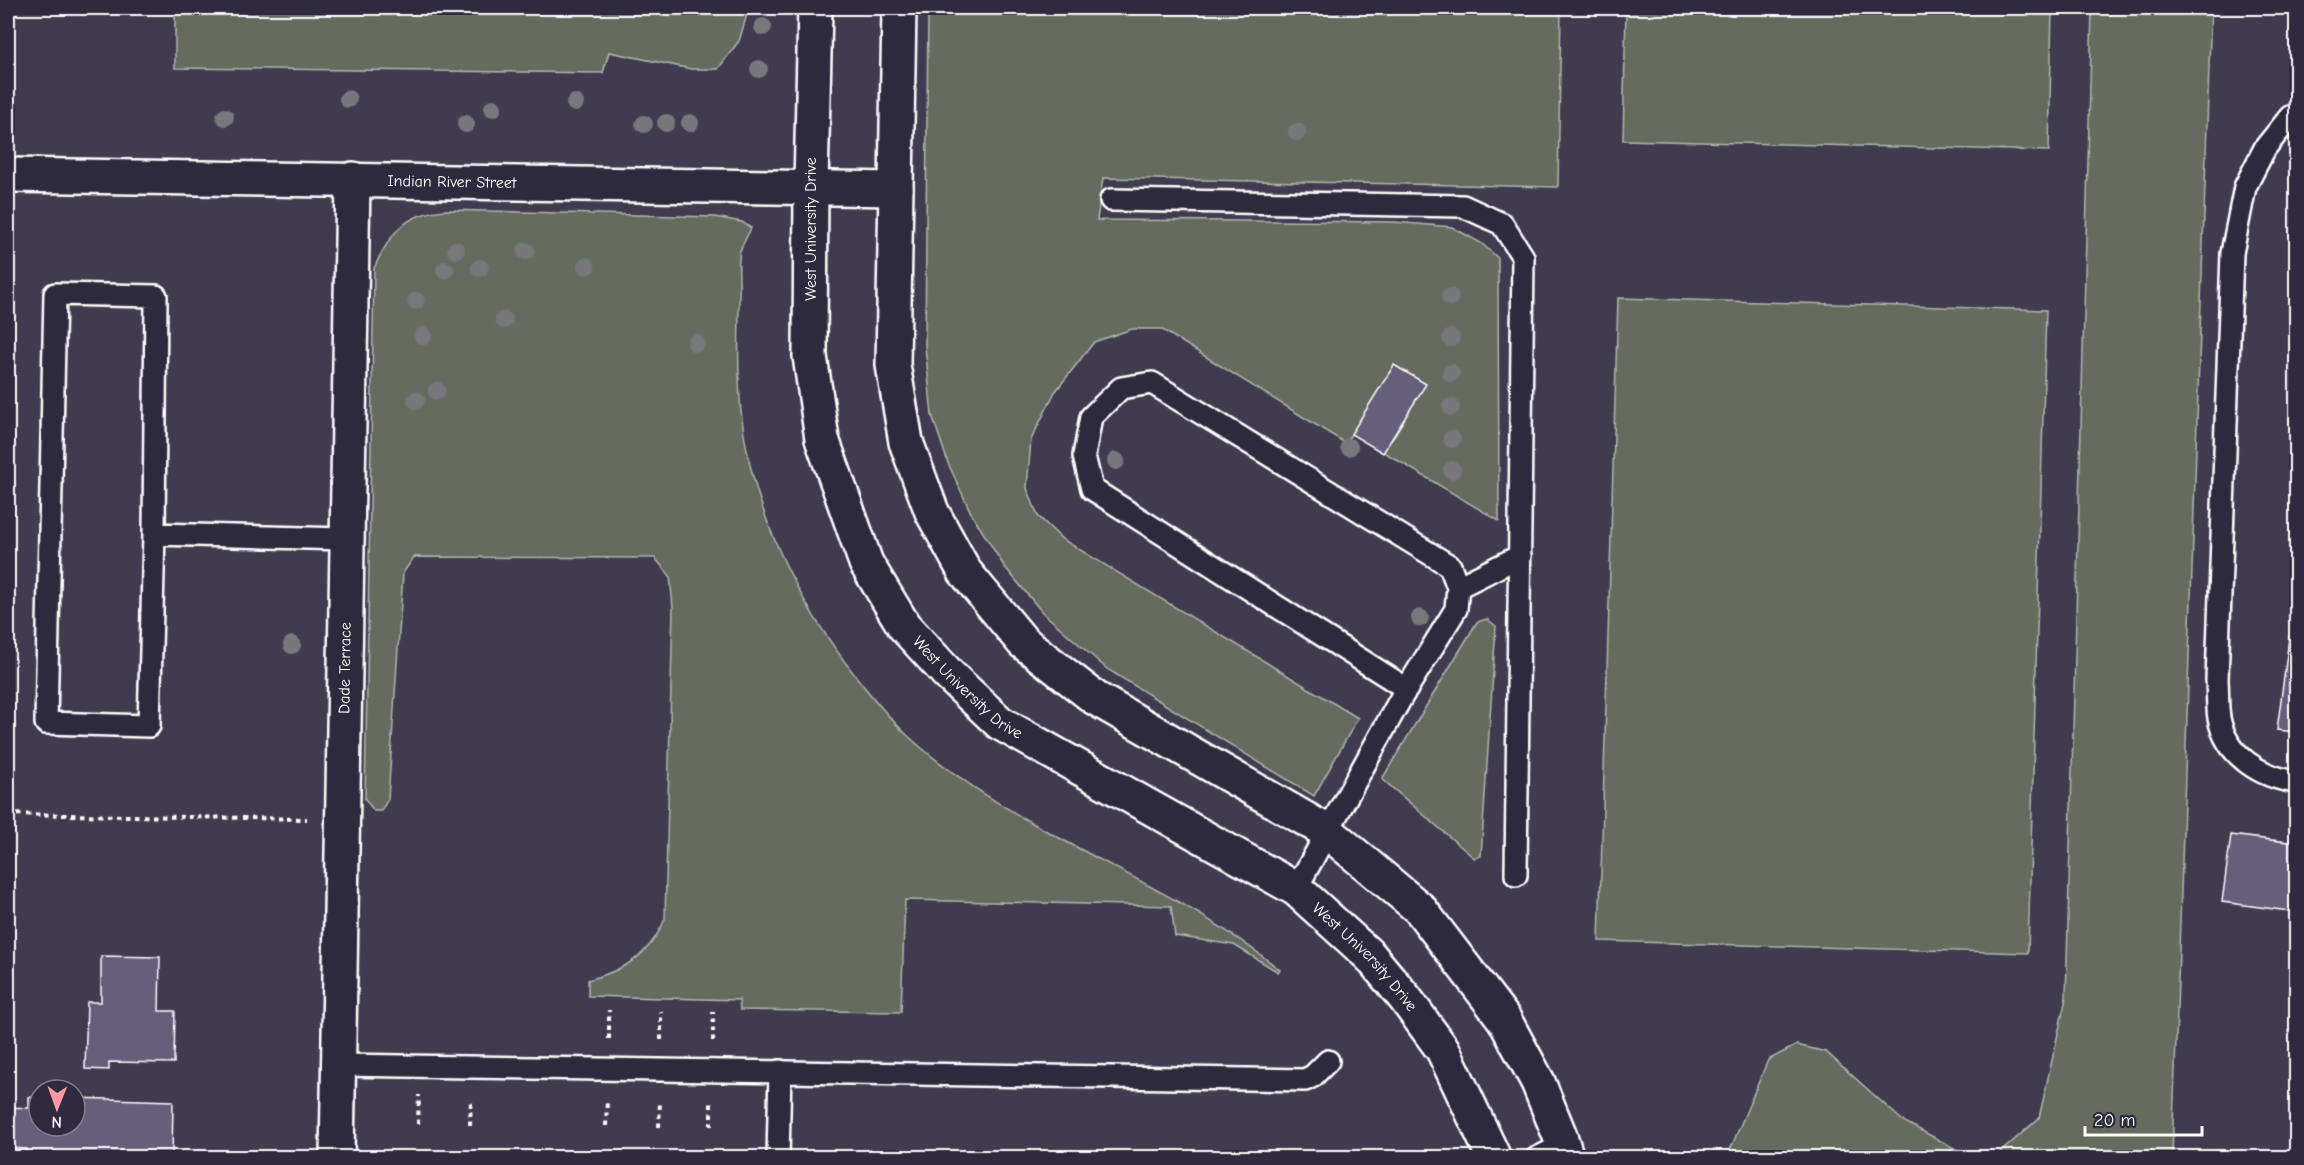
<svg xmlns="http://www.w3.org/2000/svg" width="2304" height="1165" font-family="'Comic Neue',sans-serif">
	<style>
		.built { fill: #403a50; fill-rule: evenodd }
		.green { fill: #656c5f; stroke: #b2b6af; stroke-width: 1.5 }
		.building { fill: #665e7b; stroke: #fff; stroke-width: 1.5 }
		.lines { fill: none; stroke-linecap: round; stroke-linejoin: round }
		.service-casing { stroke: #fff; stroke-width: 26 }
		.minor-casing { stroke: #fff; stroke-width: 38 }
		.tertiary-casing { stroke: #fff; stroke-width: 38 }
		.path { stroke: #fff; stroke-width: 4; stroke-dasharray: 4.5 4.5; stroke-linecap: butt }
		.service { stroke: #2f2a3d; stroke-width: 21 }
		.minor { stroke: #2f2a3d; stroke-width: 33 }
		.tertiary { stroke: #2f2a3d; stroke-width: 33 }
		.tree { fill: #77777c }
		.labels { text-anchor: middle; dominant-baseline: central; stroke-width: 5; stroke-linejoin: round; paint-order: stroke }
		.street-label { font-size: 16px; fill: #fff; stroke: #2f2a3d }
	</style>
	<rect width="100%" height="100%" fill="#2f2a3d"/>
	<filter id="ink" filterUnits="userSpaceOnUse"><feTurbulence type="fractalNoise" baseFrequency=".0167" numOctaves="2"/><feDisplacementMap in="SourceGraphic" scale="12" xChannelSelector="R" yChannelSelector="G"/><feConvolveMatrix kernelMatrix="1 2 1 2 8 2 1 2 1" color-interpolation-filters="sRGB"/></filter>
	<g filter="url(#ink)">
		<path class="built" d="M8,8H2296V1157H8ZM39,1090H75V1126H39Z"/>
		<path class="green" d="M175,8H749L739,41L718,69H691L609,52L603,73L175,68Z
			M928,8H1561L1558,187L1103,178L1097,220L1394,222L1452,227L1481,243L1498,258L1499,521L1352,433L1345,443L1161,329H1132L1094,342L1055,392L1031,440L1027,488L1038,516L1062,539L1358,718L1314,796L1107,669L1042,612L1004,566L972,515L948,463L932,415L925,346Z
			M1626,8H2052L2049,151L1623,140Z
			M2092,8H2211L2172,1157H1995L2039,1118L2066,998Z
			M446,210L715,217L742,222L751,228C748,235 743,243 740,251C737,264 740,282 739,296C739,334 737,373 741,411C751,510 797,602 858,679C873,698 889,718 907,735C945,770 989,799 1034,824C1115,870 1208,910 1280,970L1278,972L1234,945L1175,936L1171,906L905,900L901,1012L740,1010L739,1000L588,996V980C625,970 649,956 665,919L673,607L670,576L655,558L414,557L403,573L388,799L381,811H374L365,799L374,268C390,233 405,213 446,210Z
			M1618,298L2046,310L2028,953L1599,941Z
			M1487,619L1496,626L1481,856L1474,858L1382,779L1477,622Z
			M1797,1045L1826,1052L1903,1121L1971,1157H1727L1768,1060Z"/>
		<path class="building" d="M1394,365L1426,384L1383,453L1351,434Z
			M2296,585V732L2277,730Z
			M2231,835L2296,843V912L2222,902Z
			M101,956L160,957L159,1011H175L174,1063L109,1062V1070L85,1069L87,1002H101Z
			M29,1097L39,1098V1126H75V1098L173,1101L172,1158L27,1154V1149L8,1148V1107L29,1108Z"/>
		<g class="lines">
			<g class="service-casing">
				<path id="service" d="M2296,114L2290,117L2265,148L2245,187L2232,253L2217,680C2218,692 2217,706 2219,718C2226,756 2261,777 2296,782
					M1111,200L1463,206L1502,224L1523,257L1516,875
					M55,294L156,296L154,534L149,726L46,723Z
					M154,534L346,539
					M1458,587L1520,556
					M1296,889L1401,698L1456,609L1458,587L1450,566L1152,383L1121,388L1091,417L1084,456L1092,489L1407,689
					M338,1065L1305,1080L1313,1076L1328,1061
					M778,1158L780,1071
					M1537,1158L1564,1145"/>
			</g>
			<g class="minor-casing">
				<g id="minor">
					<path id="s1" d="M8,175L896,189"/>
					<path id="s2" d="M337,1158L353,179"/>
				</g>
			</g>
			<g class="tertiary-casing">
				<g id="tertiary">
					<path id="s3" d="M815,8L811,186L810,356L822,439L866,563L904,626L949,675L1000,723L1296,889L1370,956L1405,998L1443,1050L1494,1158"/>
					<path d="M899,8L893,365L906,442L932,512L965,572L1023,642L1095,698L1328,832L1420,909L1504,1019L1538,1082L1560,1136L1567,1158"/>
				</g>
			</g>
			<path class="path" d="M8,814L307,819
				M609,1039V1010
				M661,1040V1011
				M713,1041V1012
				M418,1124L419,1095
				M470,1125L471,1098
				M606,1126L607,1100
				M711,1126V1100
				M659,1127L660,1101"/>
			<use href="#service" class="service"/>
			<use href="#minor" class="minor"/>
			<use href="#tertiary" class="tertiary"/>
		</g>
		<g class="tree">
			<circle cx="763" cy="27" r="9"/>
			<circle cx="759" cy="69" r="9"/>
			<circle cx="348" cy="99" r="9"/>
			<circle cx="575" cy="103" r="9"/>
			<circle cx="493" cy="108" r="9"/>
			<circle cx="225" cy="117" r="9"/>
			<circle cx="666" cy="123" r="9"/>
			<circle cx="690" cy="123" r="9"/>
			<circle cx="466" cy="124" r="9"/>
			<circle cx="644" cy="124" r="9"/>
			<circle cx="1297" cy="132" r="9"/>
			<circle cx="456" cy="250" r="9"/>
			<circle cx="526" cy="251" r="9"/>
			<circle cx="586" cy="266" r="9"/>
			<circle cx="480" cy="268" r="9"/>
			<circle cx="445" cy="270" r="9"/>
			<circle cx="1450" cy="297" r="9"/>
			<circle cx="416" cy="301" r="9"/>
			<circle cx="504" cy="320" r="9"/>
			<circle cx="423" cy="336" r="9"/>
			<circle cx="1451" cy="338" r="9"/>
			<circle cx="696" cy="343" r="9"/>
			<circle cx="1451" cy="373" r="9"/>
			<circle cx="437" cy="391" r="9"/>
			<circle cx="416" cy="400" r="9"/>
			<circle cx="1451" cy="407" r="9"/>
			<circle cx="1452" cy="439" r="9"/>
			<circle cx="1349" cy="447" r="9"/>
			<circle cx="1116" cy="461" r="9"/>
			<circle cx="1452" cy="470" r="9"/>
			<circle cx="1420" cy="618" r="9"/>
			<circle cx="292" cy="645" r="9"/>
		</g>
	</g>
	<g class="labels">
		<g class="street-label">
			<text stroke="none"><textPath href="#s1" startOffset="444">Indian River Street</textPath></text>
			<text transform="translate(811 229) rotate(-90)">West University Drive</text>
			<text stroke="none"><textPath href="#s2" startOffset="490">Dade Terrace</textPath></text>
			<text stroke="none"><textPath href="#s3" startOffset="726">West University Drive</textPath></text>
			<text stroke="none"><textPath href="#s3" startOffset="1210">West University Drive</textPath></text>
		</g>
	</g>
	<rect width="2304" height="1165" fill="none" stroke="#2f2a3d" stroke-width="30"/>
	<rect x="15" y="15" width="2274" height="1135" fill="none" stroke="#fff" stroke-width="2" filter="url(#ink)"/>
	<g transform="translate(57 1108) rotate(181)"><circle r="28" fill="#2f2a3d" stroke="#827f8b" stroke-width="1.5"/>
	<path d="M0-4.5L10 22L0 15L-10 22Z" fill="#ff9aa2"/>
	<text y="-9" font-size="16" font-weight="bold" text-anchor="middle" fill="#ffffff">N</text>
	</g>
	<path d="M2085 1126v9h117v-9" fill="none" stroke="#ffffff" stroke-width="3"/>
	<text x="2094" y="1126" font-size="18" fill="#ffffff" stroke="#2f2a3d" stroke-width="4.5" paint-order="stroke">20 m</text>
</svg>
